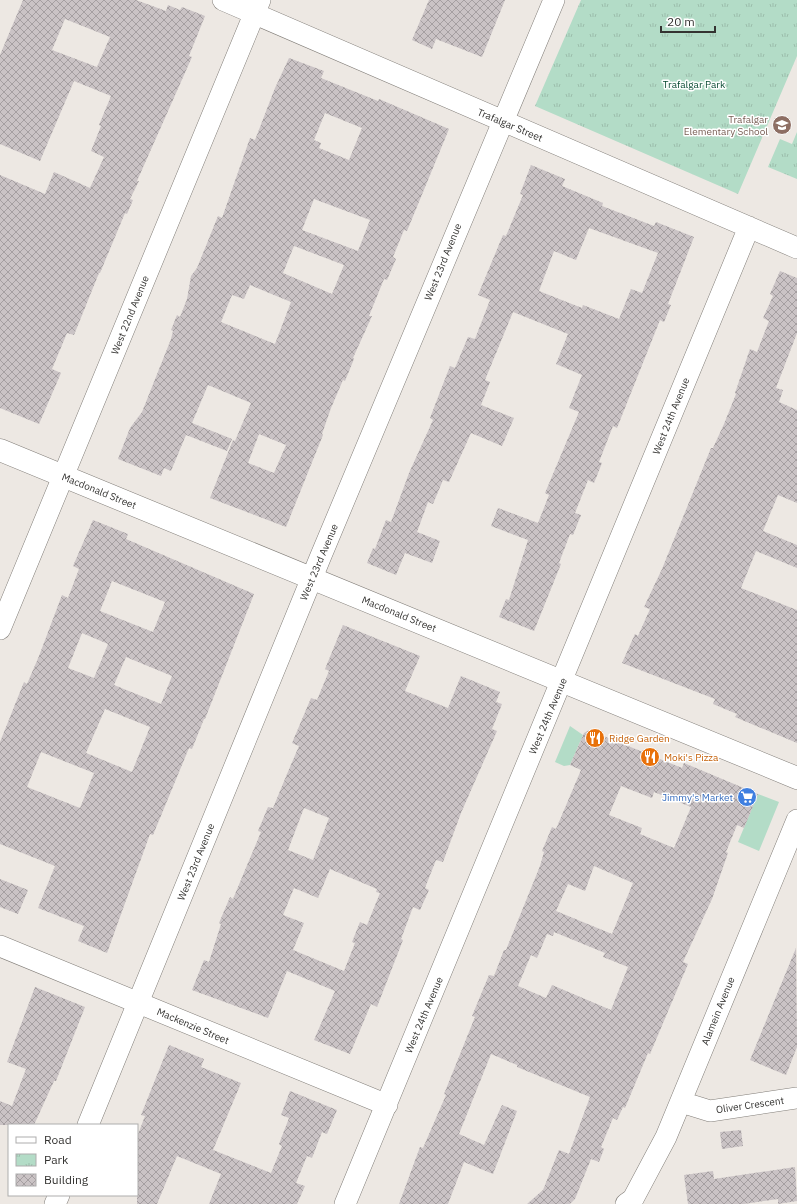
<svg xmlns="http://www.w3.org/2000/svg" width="797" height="1204" font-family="'IBM Plex Sans',sans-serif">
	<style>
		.grass { fill: #b3dcc7 }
		.park { fill: url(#park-tufts) }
		.building { fill: url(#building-cross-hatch); fill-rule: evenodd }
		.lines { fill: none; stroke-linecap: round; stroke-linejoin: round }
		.minor-casing { stroke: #827e79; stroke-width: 22 }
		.tertiary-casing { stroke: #827e79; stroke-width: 23 }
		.minor { stroke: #fff; stroke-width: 21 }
		.tertiary { stroke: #fff; stroke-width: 22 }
		.labels { text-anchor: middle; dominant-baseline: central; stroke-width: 3; stroke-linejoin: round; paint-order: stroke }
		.park-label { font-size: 10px; fill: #094a32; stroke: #fff }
		.education-label { font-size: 10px; fill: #785e54; stroke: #fff; text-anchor: end }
		.street-label { font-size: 10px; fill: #343331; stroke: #fff }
		.food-label { font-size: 10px; fill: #c56008; stroke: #fff; text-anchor: start }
		.shop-label { font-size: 10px; fill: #366cbe; stroke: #fff; text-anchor: end }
	</style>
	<defs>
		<pattern id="park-tufts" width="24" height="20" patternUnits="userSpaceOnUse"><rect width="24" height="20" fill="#b3dcc7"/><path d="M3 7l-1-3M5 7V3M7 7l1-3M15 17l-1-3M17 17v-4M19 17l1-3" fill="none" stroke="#9bbdab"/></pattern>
		<pattern id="building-cross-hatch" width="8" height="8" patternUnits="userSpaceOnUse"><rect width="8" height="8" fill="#cac3c5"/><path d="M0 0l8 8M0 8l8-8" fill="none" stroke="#a59fa1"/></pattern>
	</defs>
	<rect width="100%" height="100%" fill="#ede8e3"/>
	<path class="grass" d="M570,726L583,735L570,765L564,766L555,762Z
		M758,794L779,802L759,851L738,842Z"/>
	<path class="park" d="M581,0H797V56L738,194L535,106Z
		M797,132V179L768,167L780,139L792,144Z"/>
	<path class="building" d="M23,0H136L166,11L168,5L180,10L182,7L205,16L189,56L192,57L137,181H139L130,199L133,200L127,214L125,213L100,273H99L74,335L67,333L52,369L61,373L39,424L0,408V175L45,194L54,172L90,188L104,157L91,151L101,126L99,125L111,96L74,81L40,161L0,144V55ZM65,19L110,37L97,67L52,50Z
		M429,0H505L482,57L436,39L432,49L412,40Z
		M289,58L324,71L321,78L378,101L379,99L449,129L407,231L404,230L393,257L396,259L387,280L384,279L369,316H372L353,358L354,359L345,381L343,380L331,408L322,434L323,435L286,527L210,498L233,440L235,441L251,403L208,385L192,423L232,439L227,451L186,435L171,471L164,468L161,476L118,459L130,428L142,412L171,339L173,331L171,330L177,315L180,317L187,299L191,276L197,268L218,216L222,218L250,138L255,140L275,88ZM325,113L362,128L349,160L319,148L321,143L314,140ZM314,199L370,220L358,251L302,230ZM294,246L344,265L332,294L283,273ZM250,285L291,302L275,344L221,322L232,295L244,299ZM259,434L286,445L274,473L248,463Z
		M531,165L565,179L562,186L603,203L602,206L654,226L656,222L694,237L668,304L671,305L664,322L660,320L617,428L613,426L599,462L602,463L594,483L588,480L575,513L581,515L573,535L570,534L559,563L561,564L534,631L499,617L506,599L509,600L528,540L491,526L498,508L538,523L549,495L545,493L579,412L569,408L582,375L556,364L568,334L513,312L485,380L490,382L481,405L514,418L502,446L471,433L449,482L443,480L433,504L428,502L417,532L440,541L432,563L405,553L396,575L367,563L373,548L375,549L386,520L391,522L409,473L433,420L430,418L450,366L455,368L468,337L475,339L490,300L478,295L503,235L506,236L523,195L520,194ZM589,228L658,253L642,293L631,289L619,319L583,305L582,308L539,291L554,251L576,260Z
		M780,271L797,278V333L776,388L783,390L779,402L797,410V503L778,495L763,531L797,545V568L756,551L741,588L797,610V743L735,717L737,714L713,704L715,699L622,663L635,634L638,636L650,609L644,607L662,569L711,448H713L724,424L736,394L735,393L750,349L757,352L769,321L763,318L773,296L770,294Z
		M93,520L128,534L126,539L254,594L205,719H204L192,749L189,748L153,835L150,834L107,953L78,941L84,926L38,908L55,866L0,844V742L24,682L27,684L39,656L62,595L68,598L79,569L73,566ZM112,581L165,602L153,632L100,611ZM82,633L108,644L94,678L68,668ZM126,657L172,676L161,704L114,685ZM105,709L150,727L132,772L86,753ZM41,752L94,773L80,808L27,787Z
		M343,625L420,656L405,691L448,708L461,676L500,692L496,702L502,704L492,729L497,731L461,813L443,862L436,860L425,888L429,890L420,910L413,907L401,939L403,940L377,1007L371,1004L350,1054L314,1040L335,991L287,971L268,1018L192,990L204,960L209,962L221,924L219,923L230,897L233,899L245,870L261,832L258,831L268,807L273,808L287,774L299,746L292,743L311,698L317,700L329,671L325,669ZM304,808L329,818L313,860L288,850ZM330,869L377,889L376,892L380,893L367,925L360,922L352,942L355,943L344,971L293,950L304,923L283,915L294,888L318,898Z
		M589,730L682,768L684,763L758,794L744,828L737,825L726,852L728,853L712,899L683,962L688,964L650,1054L648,1053L625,1108L623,1107L617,1120L613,1118L601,1147L604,1149L599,1162L591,1159L575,1199L570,1204H527L543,1190L559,1150L569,1154L590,1097L517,1067V1065L491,1054L459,1134L484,1145L502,1105L517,1111L493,1174L464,1162L448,1204H399L420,1147L423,1148L446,1095L444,1094L475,1017L472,1016L489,975L494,976L504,950H506L540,866L544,852L542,851L552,827L556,829L581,770L570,765L584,733ZM621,786L652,798L654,792L691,807L674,848L640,834L642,828L609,815ZM594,866L633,883L612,934L556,911L568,884L585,891ZM554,932L605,953L603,957L628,967L611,1010L552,985L546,998L518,986L531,955L537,958L547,934L553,936Z
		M0,879L28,890L18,914L0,907Z
		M796,948L797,1047L786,1075L750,1060Z
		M35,987L85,1007L56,1081H54L34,1125H0V1101L12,1106L26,1069L7,1062Z
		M169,1045L204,1059L201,1067L241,1083L213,1150L271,1173L282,1146L279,1144L289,1118L281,1115L290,1091L337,1110L327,1134L322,1132L312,1158L307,1156L296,1183L305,1186L297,1204H209L221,1174L177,1156L157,1204H137V1137L145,1116L141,1115Z
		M741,1130L743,1146L722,1149L720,1132Z
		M795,1167L797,1201L778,1204V1199L744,1204H688L684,1175L713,1171L714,1179Z"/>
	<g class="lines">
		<g class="minor-casing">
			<path id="minor" d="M223,0L797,248
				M0,629L260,0
				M0,946L387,1105
				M681,1102L710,1111L797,1098
				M88,1125L320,558L554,0
				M55,1204L59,1195
				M345,1204L749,227
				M626,1204L633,1199L666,1137L797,820"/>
		</g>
		<g class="tertiary-casing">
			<path id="tertiary" d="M0,450L797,778"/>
		</g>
		<use href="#minor" class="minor"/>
		<use href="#tertiary" class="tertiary"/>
	</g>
	<defs>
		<g id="school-disc" transform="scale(1)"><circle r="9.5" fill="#8d6e63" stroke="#fff"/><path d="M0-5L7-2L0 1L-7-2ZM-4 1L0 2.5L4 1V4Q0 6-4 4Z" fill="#fff"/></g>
		<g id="restaurant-disc" transform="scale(1)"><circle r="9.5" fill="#e8710a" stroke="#fff"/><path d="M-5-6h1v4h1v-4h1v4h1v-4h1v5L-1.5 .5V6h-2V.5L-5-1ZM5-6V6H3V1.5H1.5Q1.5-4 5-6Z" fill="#fff"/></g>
		<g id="supermarket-disc" transform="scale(1)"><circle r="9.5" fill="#3f7fe0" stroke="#fff"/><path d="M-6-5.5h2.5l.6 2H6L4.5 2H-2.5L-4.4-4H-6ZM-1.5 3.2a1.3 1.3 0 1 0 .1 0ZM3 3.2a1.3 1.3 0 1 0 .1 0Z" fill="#fff"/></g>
	</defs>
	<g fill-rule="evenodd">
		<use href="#school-disc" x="782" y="125"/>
		<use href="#restaurant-disc" x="595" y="738"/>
		<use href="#restaurant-disc" x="650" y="757"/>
		<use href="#supermarket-disc" x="747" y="797"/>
	</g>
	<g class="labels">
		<g class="park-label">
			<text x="694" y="84">Trafalgar Park</text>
		</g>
		<g class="education-label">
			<text x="768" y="119">Trafalgar<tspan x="768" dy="12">Elementary School</tspan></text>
		</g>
		<g class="street-label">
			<text transform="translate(510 125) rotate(23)">Trafalgar Street</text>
			<text transform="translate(443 262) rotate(-68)">West 23rd Avenue</text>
			<text transform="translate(130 315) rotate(-68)">West 22nd Avenue</text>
			<text transform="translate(671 416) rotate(-68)">West 24th Avenue</text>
			<text transform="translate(99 491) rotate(22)">Macdonald Street</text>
			<text transform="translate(319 562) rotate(-67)">West 23rd Avenue</text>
			<text transform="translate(399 614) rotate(22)">Macdonald Street</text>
			<text transform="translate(548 716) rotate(-67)">West 24th Avenue</text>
			<text transform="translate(196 862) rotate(-68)">West 23rd Avenue</text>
			<text transform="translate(718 1011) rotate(-68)">Alamein Avenue</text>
			<text transform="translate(424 1015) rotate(-67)">West 24th Avenue</text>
			<text transform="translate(193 1026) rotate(23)">Mackenzie Street</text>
			<text transform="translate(750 1105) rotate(-8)">Oliver Crescent</text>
		</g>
		<g class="food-label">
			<text x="609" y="738">Ridge Garden</text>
			<text x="664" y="757">Moki's Pizza</text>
		</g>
		<g class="shop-label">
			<text x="733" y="797">Jimmy's Market</text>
		</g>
	</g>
	<rect x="8" y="1124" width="130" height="72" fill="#ffffff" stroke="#aeadad"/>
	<rect x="16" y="1137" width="20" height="6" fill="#ffffff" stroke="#aeadad"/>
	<text x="44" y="1144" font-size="12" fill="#343331">Road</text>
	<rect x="16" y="1154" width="20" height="12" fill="url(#park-tufts)" stroke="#aeadad"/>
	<text x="44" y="1164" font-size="12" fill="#343331">Park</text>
	<rect x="16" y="1174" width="20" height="12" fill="url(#building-cross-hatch)" stroke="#aeadad"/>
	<text x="44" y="1184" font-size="12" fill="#343331">Building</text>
	<path d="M661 26v6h54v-6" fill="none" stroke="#343331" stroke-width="2"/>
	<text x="667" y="26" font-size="12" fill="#343331" stroke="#ffffff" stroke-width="3" paint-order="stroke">20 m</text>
</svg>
